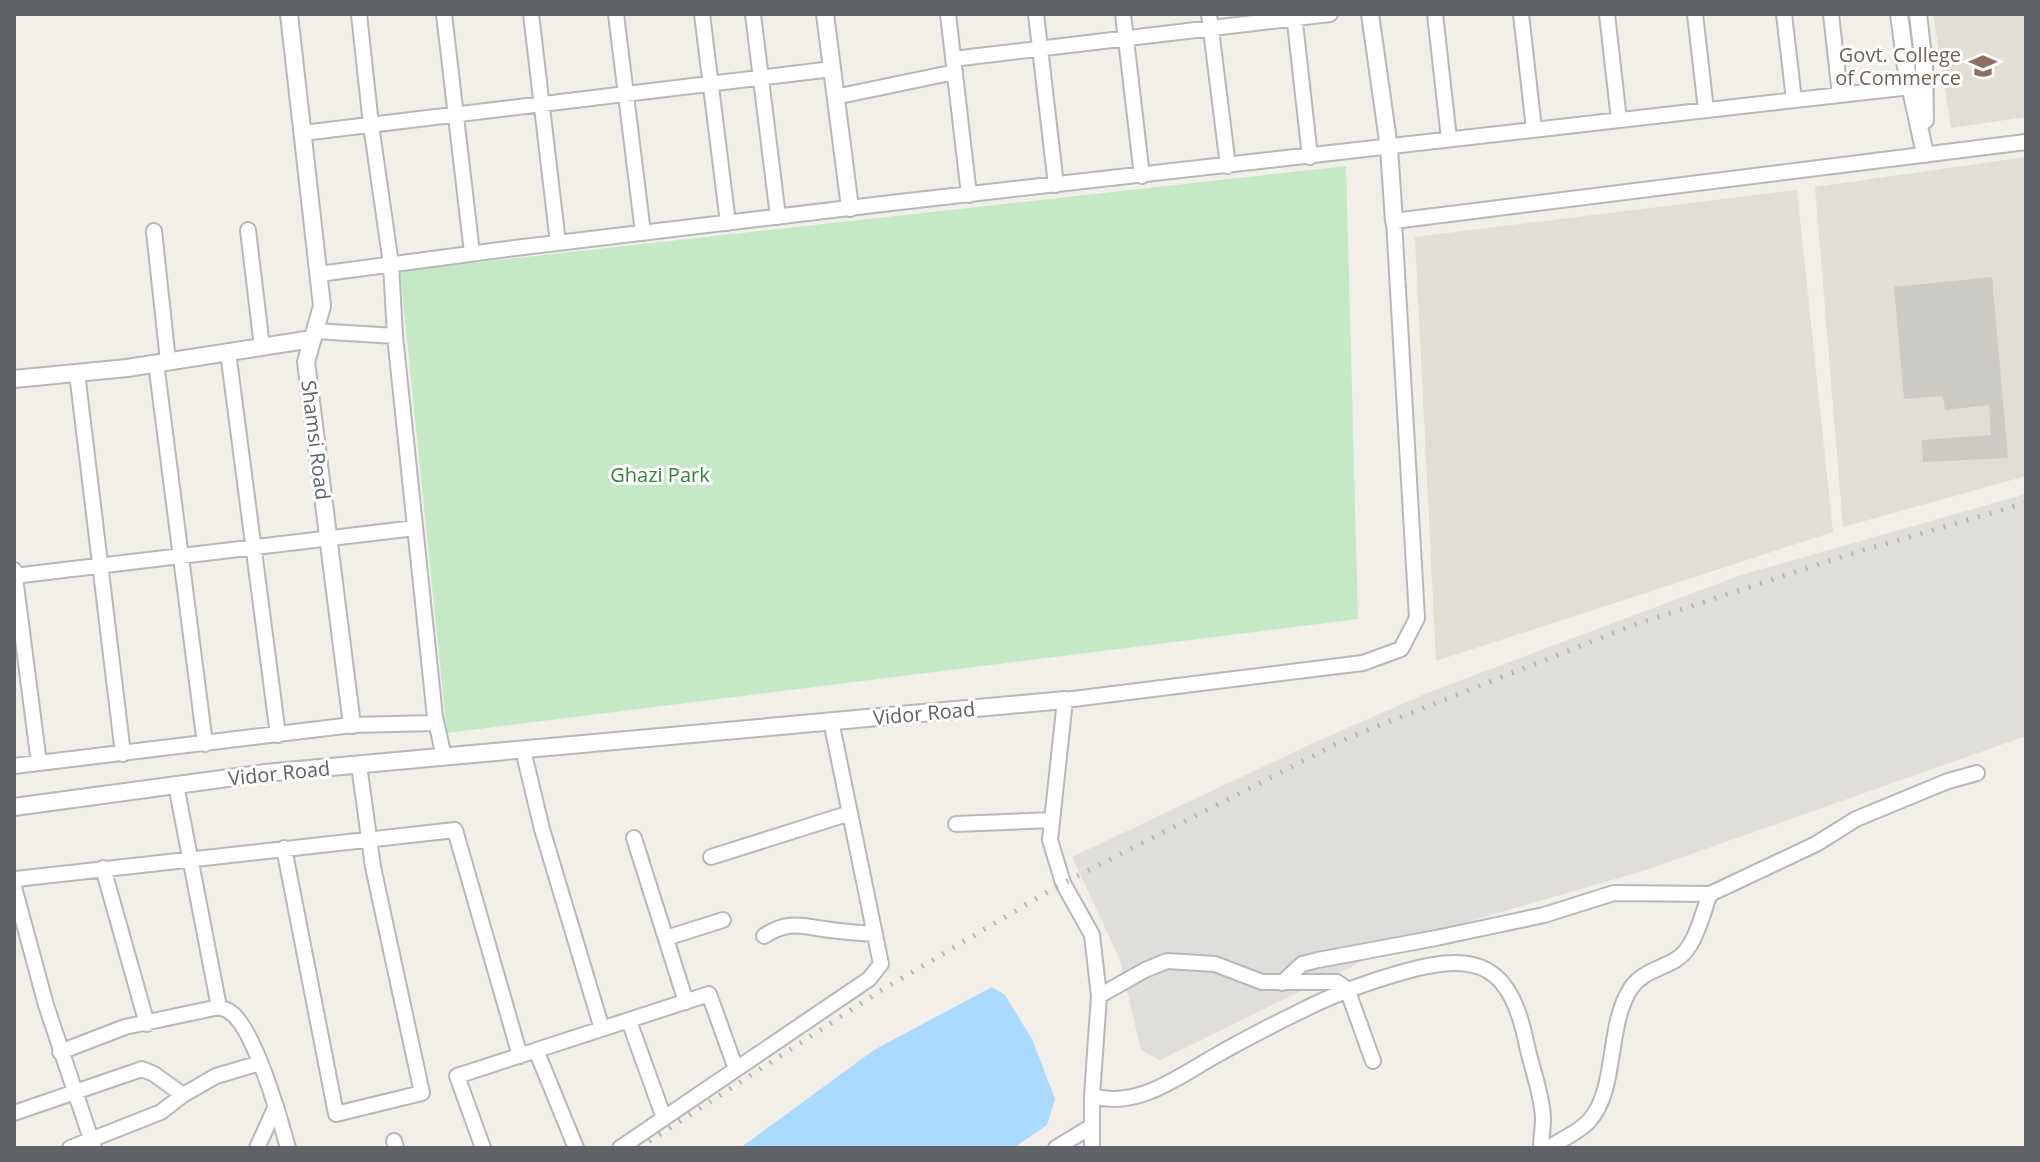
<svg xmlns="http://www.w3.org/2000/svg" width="2040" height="1162" font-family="'Open Sans',sans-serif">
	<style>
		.industrial { fill: #e0deda }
		.education { fill: #e1ded6 }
		.green { fill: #c5e8c5 }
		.water { fill: #aadaff }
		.building { fill: #cccac5 }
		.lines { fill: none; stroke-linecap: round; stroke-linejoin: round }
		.minor-casing { stroke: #b5b8bc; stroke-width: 18 }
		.tertiary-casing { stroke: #b5b8bc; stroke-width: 20 }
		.minor { stroke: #fff; stroke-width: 14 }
		.tertiary { stroke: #fff; stroke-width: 16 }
		.rail { stroke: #b6b7b8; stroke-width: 5; stroke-dasharray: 2 10; stroke-linecap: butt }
		.labels { text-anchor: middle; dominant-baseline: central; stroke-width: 6; stroke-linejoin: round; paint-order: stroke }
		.education-label { font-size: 20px; fill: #785e54; stroke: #fff; text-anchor: end }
		.street-label { font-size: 20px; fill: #5f6368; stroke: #fff }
		.park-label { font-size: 20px; fill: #348238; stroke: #fff }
	</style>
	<rect width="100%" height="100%" fill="#f1efe8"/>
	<path class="industrial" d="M2026,494V736L1643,871L1408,939L1160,1060L1141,1050L1120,960L1072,857L1309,745L1427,693L1741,575Z"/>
	<path class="education" d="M1933,14H2026V117L1951,128Z
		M2026,157V476L1843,527L1815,187Z
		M1797,190L1833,532L1436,661L1415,237Z"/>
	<path class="green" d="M1346,166L1358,619L447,733L400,271Z"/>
	<path class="water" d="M992,987L1005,995L1032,1039L1055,1099L1047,1125L1014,1148H740L874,1050Z"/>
	<path class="building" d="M1992,277L2008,458L1923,462L1922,440L1991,435L1989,405L1945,410L1943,396L1904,399L1894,287Z"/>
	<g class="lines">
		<g class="minor-casing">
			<path id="minor" d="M359,14L371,125L391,264L395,336L435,717L444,757
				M444,14L472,253
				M531,14L558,243
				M616,14L643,233
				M702,14L728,223
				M753,14L778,217
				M948,14L969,195
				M1036,14L1056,185
				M1123,14L1142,176
				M1209,14L1228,166
				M1294,14L1310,157
				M1435,14L1449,139
				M1521,14L1534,129
				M1607,14L1619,120
				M1695,14L1706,110
				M1784,14L1794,100
				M1831,14L1840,95
				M953,59L1330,14
				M835,97L955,72
				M303,133L832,69
				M248,230L262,347
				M154,231L168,361
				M319,274L515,248L891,203L1910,87
				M315,331L395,336
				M228,352L278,735
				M156,363L205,744
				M77,373L123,754
				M14,570L39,763
				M14,576L415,528
				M523,750L542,829L602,1029
				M14,766L352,725L436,723
				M176,785L219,1007
				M956,824L1052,820
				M634,838L686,1002
				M284,848L336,1114L422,1093L373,867L359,765
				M711,857L850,813
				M103,868L147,1024
				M764,936C789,919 804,927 831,930C845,932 860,933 875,934
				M666,938L723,920
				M1282,983L1302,964L1318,960L1436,938L1544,915L1614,893L1710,894L1816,844L1856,819L1948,781L1977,773
				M1099,996L1145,970L1167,961L1215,964L1262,982H1337L1347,989L1373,1061
				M629,1021L664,1118
				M536,1050L576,1148
				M60,1052L125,1027L219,1007C222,1009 227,1009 230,1012C254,1027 280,1119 288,1148
				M1092,1096C1137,1109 1178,1077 1215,1056C1243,1040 1272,1025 1301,1011C1334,994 1368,982 1403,972C1480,950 1511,966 1527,1046C1532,1069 1542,1094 1543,1118C1543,1128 1541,1138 1541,1148
				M14,1113L142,1069L154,1074L183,1095
				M394,1141L396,1148
				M70,1148L161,1112L183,1095L216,1076L260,1063
				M94,1148L46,1005L14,887L16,879L455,830L520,1056
				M257,1148L276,1106
				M483,1148L457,1076L709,994L736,1069
				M620,1148L869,979L881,964L831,721
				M1056,1148L1092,1126
				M1092,1148V1096L1099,996L1092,935L1063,883L1050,840L1065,700L1363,663L1401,649L1417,618L1394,221L2026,142
				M1548,1148C1561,1140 1579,1132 1589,1121C1618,1089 1606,1026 1631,988C1643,971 1661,969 1677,959C1696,947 1702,913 1710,894"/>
		</g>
		<g class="tertiary-casing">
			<path id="tertiary" d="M289,14L322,306L306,362L352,725
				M825,14L850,208
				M1370,14L1389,148L1394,221
				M1899,14L1906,67L1925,154
				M1918,14L1924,66L1925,120
				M14,379L127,368L312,339
				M14,807L265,773L1065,700"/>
		</g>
		<use href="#minor" class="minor"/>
		<use href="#tertiary" class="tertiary"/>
		<path class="rail" d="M639,1148L877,993L1054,888L1350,737L1631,626L1847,555L2026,503"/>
	</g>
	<defs>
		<g id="university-bare" transform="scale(2.16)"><path d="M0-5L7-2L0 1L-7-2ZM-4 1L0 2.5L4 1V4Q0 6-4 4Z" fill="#8d6e63" stroke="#fff" stroke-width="2.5" paint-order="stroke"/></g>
	</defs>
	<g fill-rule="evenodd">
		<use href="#university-bare" x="1983" y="66"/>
	</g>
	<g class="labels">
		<g class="education-label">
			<text x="1961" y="54">Govt. College<tspan x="1961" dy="23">of Commerce</tspan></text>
		</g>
		<g class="street-label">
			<text transform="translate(316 440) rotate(83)">Shamsi Road</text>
			<text transform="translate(924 713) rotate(-5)">Vidor Road</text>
			<text transform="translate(279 773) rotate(-6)">Vidor Road</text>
		</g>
		<g class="park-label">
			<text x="660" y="474">Ghazi Park</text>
		</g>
	</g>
	<rect width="2040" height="1162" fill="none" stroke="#5f6368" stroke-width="32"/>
</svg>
